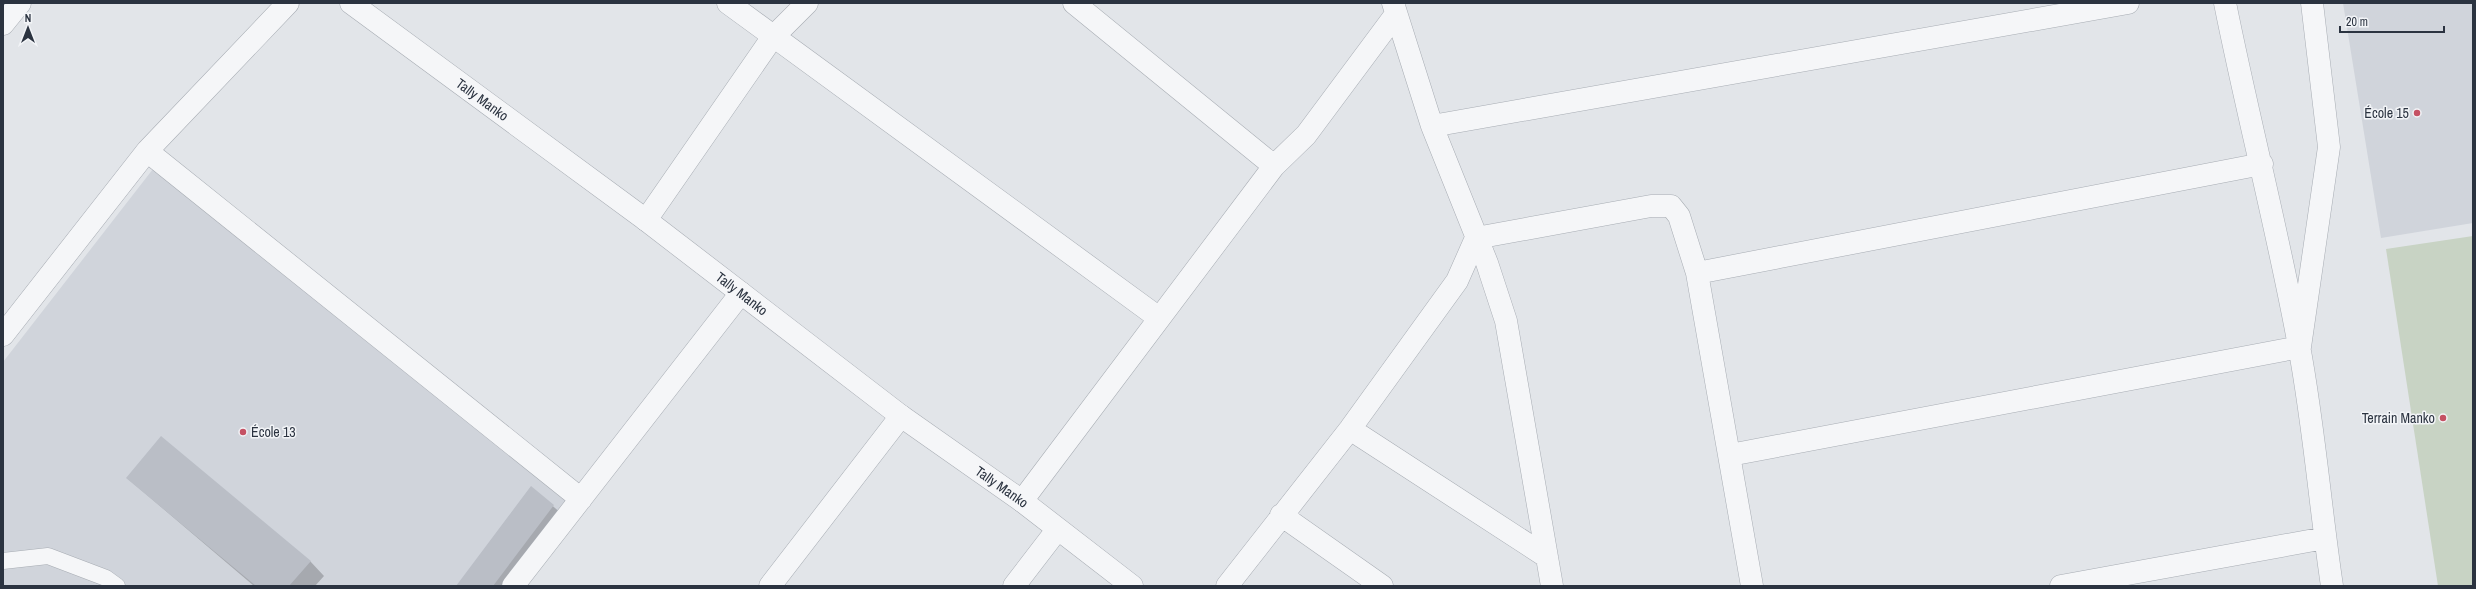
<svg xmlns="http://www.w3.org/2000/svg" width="2476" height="589" font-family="'Archivo Narrow',sans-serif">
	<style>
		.built { fill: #d0d4db }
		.garden { fill: #c8d3c4 }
		.shadow { fill: #0003 }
		.building { fill: #babec6 }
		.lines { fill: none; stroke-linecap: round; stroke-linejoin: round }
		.service-casing { stroke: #a7acb3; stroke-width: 17 }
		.minor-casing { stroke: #a7acb3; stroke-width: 23 }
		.tertiary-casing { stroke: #a7acb3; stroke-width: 23 }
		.service { stroke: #f5f6f8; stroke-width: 16 }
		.minor { stroke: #f5f6f8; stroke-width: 22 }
		.tertiary { stroke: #f5f6f8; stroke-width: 22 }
		.poi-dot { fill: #c55163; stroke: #f2f4f7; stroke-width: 1.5 }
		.labels { text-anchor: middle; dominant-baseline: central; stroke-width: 3; stroke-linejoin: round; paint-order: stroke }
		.street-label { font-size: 14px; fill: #2b3340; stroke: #f2f4f7 }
		.poi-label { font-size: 14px; fill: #2b3340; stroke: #f2f4f7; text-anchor: end }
	</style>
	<rect width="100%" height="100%" fill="#e2e5e9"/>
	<path class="built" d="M2343,3H2473V223L2381,238Z
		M153,169L569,502L504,586H3V362Z"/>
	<path class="garden" d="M2473,236V586H2438L2386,249Z"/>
	<path class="shadow" d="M127,478L310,561L324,576L315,586H254Z
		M531,487L571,522L523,586H457Z"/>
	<path class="building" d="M161,436L311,561L289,586H256L126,478Z
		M531,486L554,505L493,586H456Z"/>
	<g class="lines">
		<g class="service-casing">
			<path id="service" d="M3,561L48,556L106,578L117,586"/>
		</g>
		<g class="minor-casing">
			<path id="minor" d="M728,3L1159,318
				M1074,3L1274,166
				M1393,3L1432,126L1487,263L1506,321L1552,586
				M2225,3C2248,118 2278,231 2299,346C2314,425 2320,506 2332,586
				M3,24L20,3
				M1432,126L2128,3
				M147,151L581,499
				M646,220L772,38L807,3
				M1476,238L1651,206H1671L1679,216L1697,273L1752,586
				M1697,273L2262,164
				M3,335L147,151L288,3
				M1350,429L1547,557
				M1730,455L2300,347L2329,147L2312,3
				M1022,501L1274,166L1306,135L1396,14
				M1281,515L1382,586
				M513,586L741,293
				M770,586L901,416
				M1014,586L1057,530
				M1227,586L1350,429L1457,281L1476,238
				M2061,586L2325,538"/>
		</g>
		<g class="tertiary-casing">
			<g id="tertiary">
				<path id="s1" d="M351,3L646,220L901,416L1022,501L1132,586"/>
			</g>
		</g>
		<use href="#service" class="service"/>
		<use href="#minor" class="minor"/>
		<use href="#tertiary" class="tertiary"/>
	</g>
	<g class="poi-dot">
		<circle cx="2417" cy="113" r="4"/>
		<circle cx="2443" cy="418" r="4"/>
		<circle cx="243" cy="432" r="4"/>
	</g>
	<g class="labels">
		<g class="street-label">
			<text stroke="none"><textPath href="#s1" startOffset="163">Tally Manko</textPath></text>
			<text stroke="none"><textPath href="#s1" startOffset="487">Tally Manko</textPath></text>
			<text stroke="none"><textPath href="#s1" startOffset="811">Tally Manko</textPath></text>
		</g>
		<g class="poi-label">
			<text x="2409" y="113">École 15</text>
			<text x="2435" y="418">Terrain Manko</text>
			<text x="251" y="432" text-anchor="start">École 13</text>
		</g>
	</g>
	<rect width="2476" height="589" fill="none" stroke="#2b3340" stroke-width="8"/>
	<g transform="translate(28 28)" stroke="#f2f4f7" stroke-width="3" paint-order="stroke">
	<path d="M0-3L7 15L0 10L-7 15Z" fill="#2b3340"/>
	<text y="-6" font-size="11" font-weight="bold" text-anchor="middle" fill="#2b3340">N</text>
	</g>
	<path d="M2340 26v6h104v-6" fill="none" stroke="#2b3340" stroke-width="2"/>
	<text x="2346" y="26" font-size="12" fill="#2b3340" stroke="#f2f4f7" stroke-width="3" paint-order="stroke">20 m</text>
</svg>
